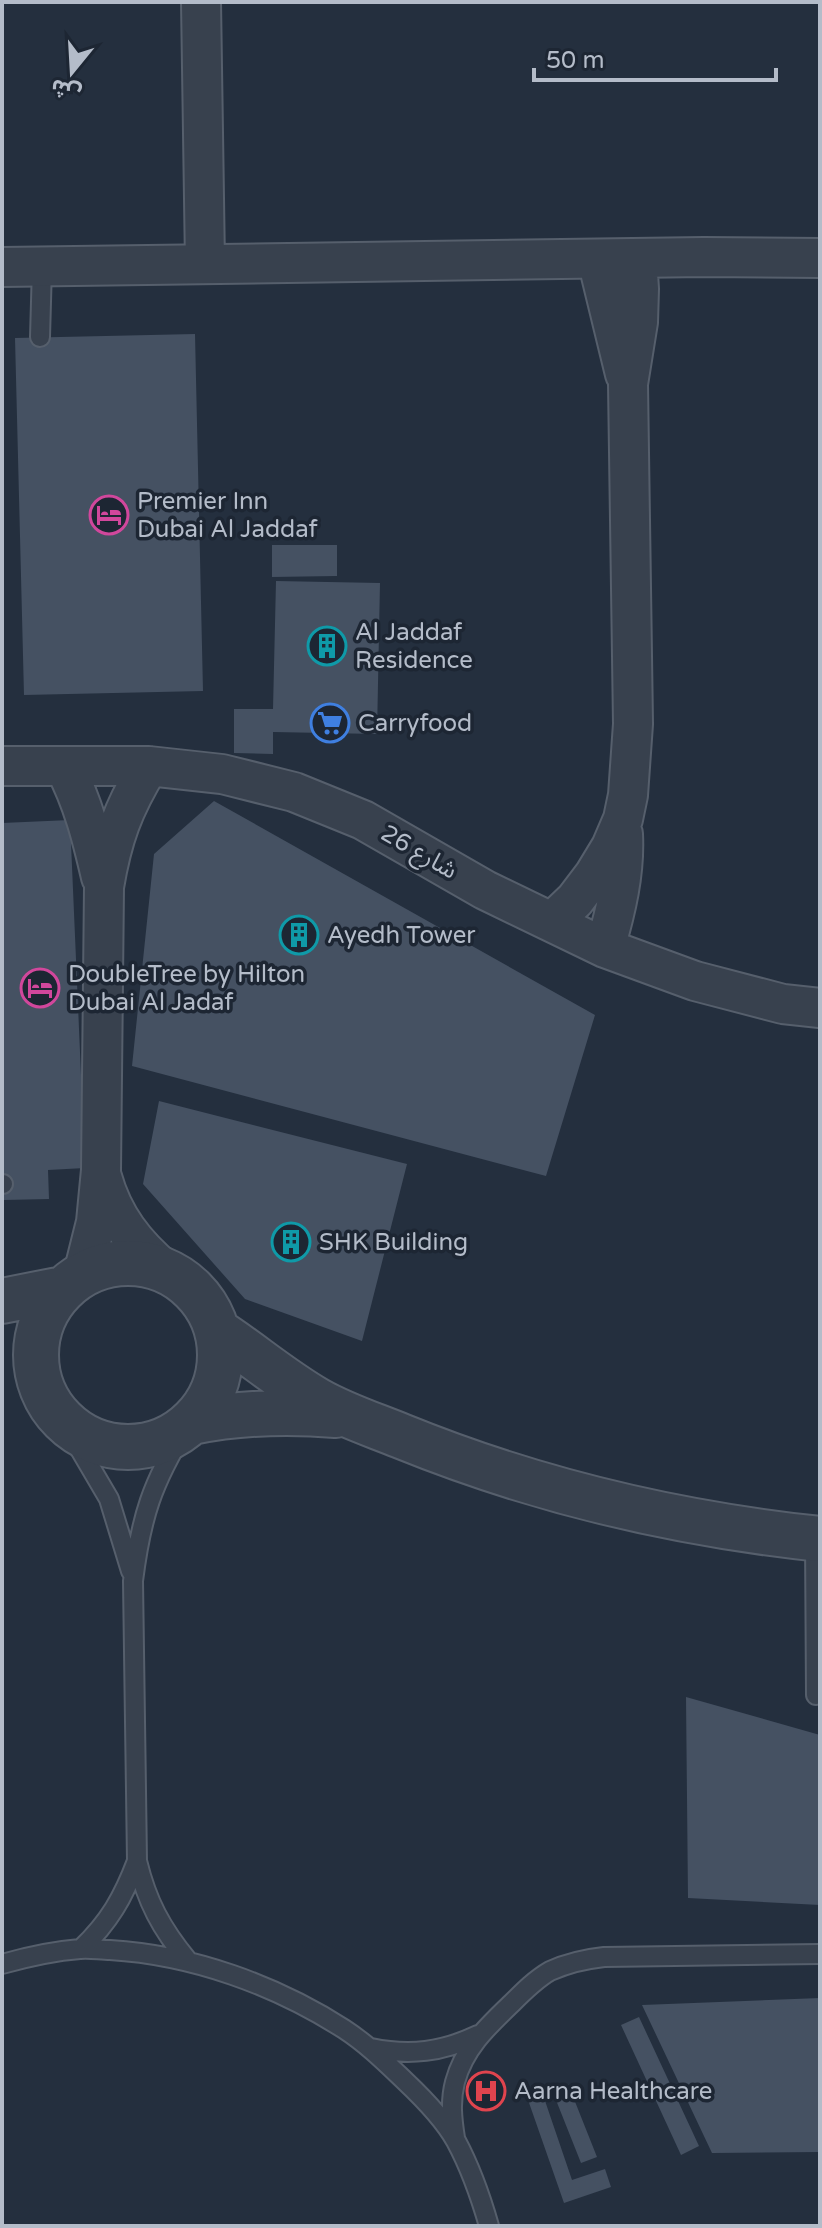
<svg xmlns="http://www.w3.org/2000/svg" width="822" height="2228" font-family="'Varela Round','Noto Sans Arabic',sans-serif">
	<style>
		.building { fill: #455162 }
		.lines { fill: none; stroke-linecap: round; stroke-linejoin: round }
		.service-casing { stroke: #565f6c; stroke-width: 22 }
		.minor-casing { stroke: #565f6c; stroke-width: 42 }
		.tertiary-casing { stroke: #565f6c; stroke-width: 48 }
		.service { stroke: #38414e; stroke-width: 18 }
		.minor { stroke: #38414e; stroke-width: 38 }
		.tertiary { stroke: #38414e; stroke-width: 44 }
		.labels { text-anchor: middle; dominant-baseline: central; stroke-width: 7; stroke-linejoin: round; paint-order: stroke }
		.poi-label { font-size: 24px; fill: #b4bcc9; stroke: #1d2633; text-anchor: start }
		.street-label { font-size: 24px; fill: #b4bcc9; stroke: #1d2633 }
	</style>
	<rect width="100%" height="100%" fill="#242f3e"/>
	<path class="building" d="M195,334L203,691L24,695L15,338Z
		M272,545H337V576L272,577Z
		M276,581L380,583L377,734L273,732V754L234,753V709H273Z
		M214,801L595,1015L546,1176L132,1066L154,854Z
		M70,820L85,1168L48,1170L49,1199L4,1200L2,1153V823Z
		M159,1101L407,1164L362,1341L245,1299L143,1184Z
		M686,1697L820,1735V1905L688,1898Z
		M820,1998V2152L712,2153L642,2005Z
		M639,2017L699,2146L681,2155L621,2025Z
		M568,2084L597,2157L581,2163L552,2090Z
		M542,2092L572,2180L605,2169L611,2187L564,2203L527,2097Z"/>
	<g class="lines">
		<g class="service-casing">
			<path id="service" d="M40,337L42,266
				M2,1184H3
				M65,1424L109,1499L131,1571
				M186,1428C152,1483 141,1517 133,1581L137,1861C147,1902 161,1928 188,1961
				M815,1539L816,1695
				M81,1949C109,1922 123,1898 137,1861
				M2,1964C27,1957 54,1951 80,1949C90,1948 100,1950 110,1950C193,1955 275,1985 344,2029C367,2044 385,2062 405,2081C423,2098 443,2118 456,2141C470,2167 481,2198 489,2226
				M371,2048C410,2056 442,2052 478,2035
				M455,2138C452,2119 450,2101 455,2082C464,2048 488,2026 512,2003C524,1991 536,1979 550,1971C568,1963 585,1959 604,1957L820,1954"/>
		</g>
		<g class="minor-casing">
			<path id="minor" d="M201,2L205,263
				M597,259L625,374
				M2,267L704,257L820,258
				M2,766H149L222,774L294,792L363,820L485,890L605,948L695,981L783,1004L820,1008
				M64,766C83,802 92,838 101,877
				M552,922L575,900L594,875L611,847L623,819L628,795L633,724L628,384L638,322L639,289L637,258
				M605,948C616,910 625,873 623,834
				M102,1177C113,1217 135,1245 166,1271
				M83,1274L96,1222L101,1170L104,887C112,839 123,808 149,766"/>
		</g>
		<g class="tertiary-casing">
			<path id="tertiary" d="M36 1355a92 92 0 1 1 184 0a92 92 0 1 1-184 0Z
				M2,1301L63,1289
				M217,1331C251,1353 282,1380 317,1400C343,1415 374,1425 401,1436C534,1490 678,1524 820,1539
				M192,1422C241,1412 287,1411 336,1415"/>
		</g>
		<use href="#service" class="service"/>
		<use href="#minor" class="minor"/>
		<use href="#tertiary" class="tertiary"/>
	</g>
	<defs>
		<g id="hotel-ring" transform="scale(2)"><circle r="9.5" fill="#1d2633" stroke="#d1479c" stroke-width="1.5"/><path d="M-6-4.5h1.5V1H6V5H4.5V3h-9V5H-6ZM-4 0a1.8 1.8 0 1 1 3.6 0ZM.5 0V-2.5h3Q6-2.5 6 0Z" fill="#d1479c"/></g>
		<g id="building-ring" transform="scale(2)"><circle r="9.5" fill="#1d2633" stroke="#0f9aa8" stroke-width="1.5"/><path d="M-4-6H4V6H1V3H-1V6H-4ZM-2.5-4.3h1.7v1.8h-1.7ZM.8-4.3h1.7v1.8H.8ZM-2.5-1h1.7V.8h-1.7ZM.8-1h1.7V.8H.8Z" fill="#0f9aa8"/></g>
		<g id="supermarket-ring" transform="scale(2)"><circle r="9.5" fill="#1d2633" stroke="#3f7fe0" stroke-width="1.5"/><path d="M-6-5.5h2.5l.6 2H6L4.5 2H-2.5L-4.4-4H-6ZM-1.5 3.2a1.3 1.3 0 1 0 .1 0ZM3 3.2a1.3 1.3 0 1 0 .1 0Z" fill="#3f7fe0"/></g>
		<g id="hospital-ring" transform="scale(2)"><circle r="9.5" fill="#1d2633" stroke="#e0444e" stroke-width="1.5"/><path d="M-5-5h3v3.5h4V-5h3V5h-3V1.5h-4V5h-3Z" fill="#e0444e"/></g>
	</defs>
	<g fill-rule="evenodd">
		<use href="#hotel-ring" x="109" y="515"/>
		<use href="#building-ring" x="327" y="646"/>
		<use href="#supermarket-ring" x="330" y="723"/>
		<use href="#building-ring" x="299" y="935"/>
		<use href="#hotel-ring" x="40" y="988"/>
		<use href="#building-ring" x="291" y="1242"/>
		<use href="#hospital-ring" x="486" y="2091"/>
	</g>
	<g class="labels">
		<g class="poi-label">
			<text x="137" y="501">Premier Inn<tspan x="137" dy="28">Dubai Al Jaddaf</tspan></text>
			<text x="355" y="632">Al Jaddaf<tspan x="355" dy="28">Residence</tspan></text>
			<text x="358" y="723">Carryfood</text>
			<text x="327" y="935">Ayedh Tower</text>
			<text x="68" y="974">DoubleTree by Hilton<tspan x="68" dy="28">Dubai Al Jadaf</tspan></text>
			<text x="319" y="1242">SHK Building</text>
			<text x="514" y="2091">Aarna Healthcare</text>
		</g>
		<g class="street-label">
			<text transform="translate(419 852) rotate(30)">شارع 26</text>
		</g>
	</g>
	<rect width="822" height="2228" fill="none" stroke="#b4bcc9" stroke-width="8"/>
	<g transform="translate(72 72) rotate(198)" stroke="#1d2633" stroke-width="6" paint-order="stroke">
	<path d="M0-6L14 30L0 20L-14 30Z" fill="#b4bcc9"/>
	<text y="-12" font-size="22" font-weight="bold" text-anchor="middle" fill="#b4bcc9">ش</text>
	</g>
	<path d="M534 68v12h242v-12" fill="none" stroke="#b4bcc9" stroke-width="4"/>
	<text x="546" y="68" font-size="24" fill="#b4bcc9" stroke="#1d2633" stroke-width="6" paint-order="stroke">50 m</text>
</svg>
